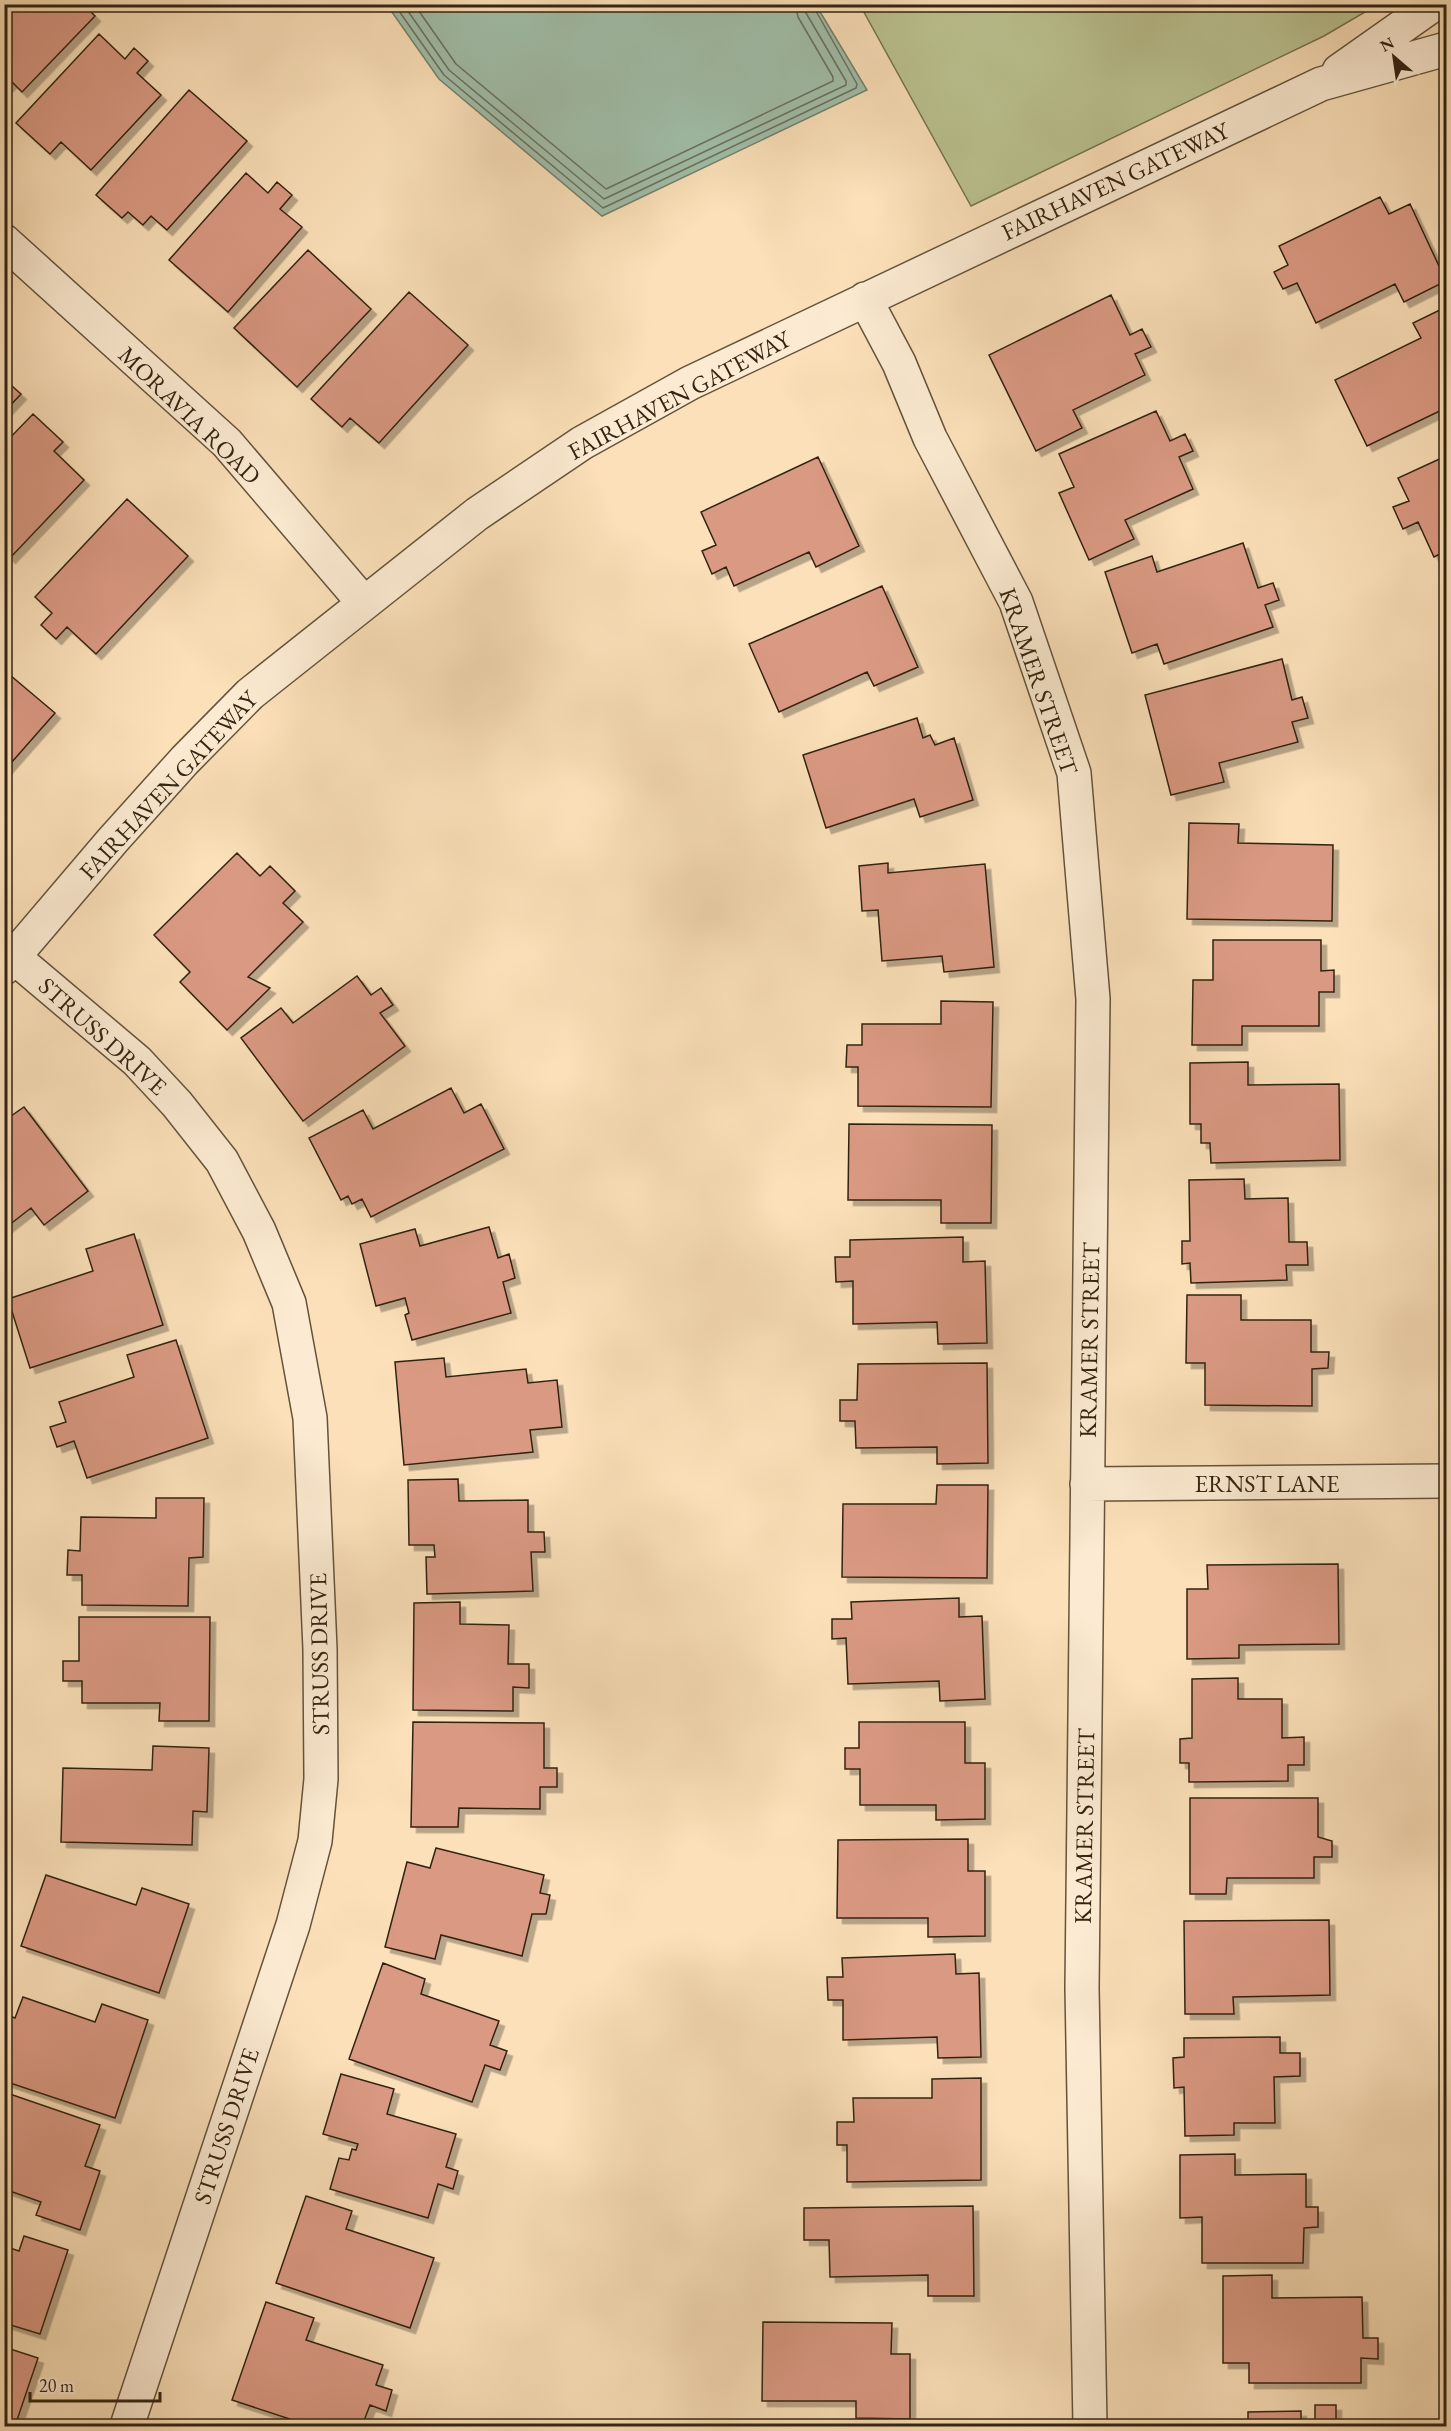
<svg xmlns="http://www.w3.org/2000/svg" width="1451" height="2431" font-family="'EB Garamond',serif">
	<style>
		.green { fill: #bbc391; stroke: #767451; stroke-width: 1.5 }
		.water { fill: #a0bea9; stroke: #74806c; stroke-width: 1.5 }
		.lines { fill: none; stroke-linecap: round; stroke-linejoin: round }
		.shore { stroke: #69715d; stroke-width: 1.5 }
		.building { fill: #da9983; stroke: #322411; stroke-width: 1.5; filter: url(#shadow) }
		.street-casing { stroke: #64533b; stroke-width: 36 }
		.street { stroke: #fcebd2; stroke-width: 33 }
		.labels { text-anchor: middle; dominant-baseline: central; stroke-width: 4.5; stroke-linejoin: round; paint-order: stroke }
		.street-label { font-size: 24px; fill: #322411; stroke: #fcebd2 }
	</style>
	<defs>
		<filter id="shadow"><feDropShadow dx="5.5" dy="5.5" stdDeviation="0" flood-color="#0004"/></filter>
	</defs>
	<rect width="100%" height="100%" fill="#fbe0b9"/>
	<filter id="stains"><feTurbulence type="fractalNoise" baseFrequency=".00333" numOctaves="4"/><feColorMatrix values="0 0 0 0 .2 0 0 0 0 .09 0 0 0 0 .02 0 0 0 .5 -.17"/></filter>
	<radialGradient id="worn" r=".72"><stop offset=".6" stop-color="#630" stop-opacity="0"/><stop offset="1" stop-color="#630" stop-opacity=".3"/></radialGradient>
	<path class="green" d="M860,5H1377L1324,36L971,206Z"/>
	<path class="water" d="M387,5H816L867,90L602,216L439,79Z"/>
	<g class="lines">
		<path class="shore" d="M394,4L444,75L603,208L856,88L857,84L812,4
			M403,4L449,70L604,199L846,85V81L806,13L804,4
			M414,4L456,64L606,189L833,81V77L798,17L795,4"/>
	</g>
	<path class="building" d="M4,4H83L95,16L22,92L12,82L4,89Z
		M99,34L125,59L134,48L148,61L137,73L161,95L91,170L61,142L50,154L16,123Z
		M189,90L247,141L167,230L151,216L143,225L128,212L122,218L96,195Z
		M246,173L268,193L277,182L292,195L280,209L302,227L228,312L169,260Z
		M1380,197L1389,214L1410,204L1446,281L1404,302L1395,284L1316,323L1297,283L1283,289L1274,272L1288,265L1279,246Z
		M308,250L371,309L297,387L234,328Z
		M409,292L468,345L379,443L350,418L342,427L311,399Z
		M1111,295L1130,335L1142,329L1151,347L1135,354L1145,375L1073,410L1082,428L1036,451L989,355Z
		M1446,307V408L1367,446L1335,380L1421,338L1413,323Z
		M4,379L21,394L4,412Z
		M1156,411L1170,441L1185,434L1193,451L1179,457L1193,489L1125,520L1134,539L1089,560L1059,493L1074,487L1059,454Z
		M33,414L63,442L54,451L84,480L10,558L4,552V444Z
		M1446,456V551L1434,557L1418,522L1403,529L1393,507L1409,501L1398,478Z
		M818,457L859,546L816,567L809,552L734,586L726,567L712,574L702,551L716,545L701,512Z
		M127,499L188,556L96,654L67,627L56,639L41,625L52,613L35,597Z
		M1243,543L1258,588L1273,583L1279,600L1265,605L1273,627L1164,664L1157,644L1132,653L1105,572L1152,556L1157,572Z
		M882,586L918,667L874,686L867,672L779,712L749,644Z
		M1282,659L1292,700L1302,697L1308,718L1292,722L1298,742L1219,763L1224,782L1171,795L1145,695Z
		M4,670L55,713L4,771Z
		M917,718L923,738L930,735L935,745L954,738L973,800L920,817L914,799L826,828L803,755Z
		M1189,823L1239,824L1238,843L1333,845L1332,921L1187,919Z
		M237,853L260,876L270,866L295,891L283,903L303,922L248,977L270,988L227,1030L180,982L190,972L154,935Z
		M888,863V873L985,864L994,967L944,972L942,956L882,961L878,910L862,911L859,866Z
		M1213,940H1321V971L1334,970V992H1319V1026H1242V1045H1192L1193,980H1213Z
		M357,976L371,995L381,988L393,1005L380,1013L405,1046L303,1121L241,1038L281,1008L293,1023Z
		M941,1001L993,1002L991,1107L858,1106V1067H846L847,1045H862V1024H941Z
		M1248,1062V1085L1339,1084L1340,1160L1211,1163L1210,1143H1201V1124H1190V1063Z
		M451,1088L464,1113L481,1104L504,1149L371,1217L362,1199L352,1204L348,1196L341,1200L309,1138L363,1110L373,1129Z
		M24,1107L88,1191L44,1225L31,1208L4,1229V1121Z
		M849,1124L992,1125L991,1223H941V1200H848Z
		M1244,1179L1245,1199L1288,1198L1289,1242H1307L1308,1265H1286L1287,1280L1191,1283L1190,1263L1182,1264V1241H1190L1189,1180Z
		M489,1227L498,1258L509,1254L515,1278L503,1282L511,1313L412,1340L405,1315L409,1313L405,1298L376,1306L360,1244L415,1229L420,1246Z
		M134,1234L163,1325L30,1368L8,1299L93,1271L86,1249Z
		M963,1237V1262L985,1261L987,1343L938,1344L937,1322L853,1324V1281L836,1282L835,1257H850V1240Z
		M1187,1295H1241V1320H1311V1352H1329L1328,1368L1312,1369V1406L1205,1405V1363H1186Z
		M176,1340L208,1438L87,1478L74,1441L57,1447L50,1427L66,1422L59,1402L134,1377L127,1355Z
		M444,1358L446,1377L526,1369L528,1383L557,1380L562,1427L530,1430L533,1452L404,1465L395,1362Z
		M987,1363L988,1463L937,1464V1447L856,1448L855,1421H840V1400H857L858,1364Z
		M458,1479L459,1501L528,1500V1532H544L545,1552H531L533,1591L427,1594L426,1557H435L434,1545H409L408,1480Z
		M937,1485H988L987,1578L842,1577L843,1504H936Z
		M156,1498H204L203,1557L189,1558L188,1606L82,1605V1575H67L68,1550L80,1551L81,1517L156,1518Z
		M1338,1564L1339,1644L1239,1645V1658L1187,1659V1589H1208L1207,1565Z
		M959,1598V1617L982,1616L985,1699L940,1701L939,1681L848,1684L846,1638L832,1639V1619H852L851,1602Z
		M460,1602V1624L509,1625L508,1664H529V1688L513,1687V1711L413,1710L414,1603Z
		M79,1617H210L209,1721H159L160,1703H82V1681H63V1661H79Z
		M1238,1678V1699H1282V1738L1304,1737V1765H1288V1781L1189,1782V1763H1180V1739L1192,1738V1679Z
		M413,1722L544,1723V1768H557V1787H540V1809L459,1808L458,1827H411Z
		M859,1722H965V1763H985V1819L936,1820V1805H860V1769H845V1748H859Z
		M153,1746L209,1748L207,1812L193,1811L192,1845L61,1842L63,1768L152,1770Z
		M1190,1798H1318V1837L1332,1841V1857H1314V1878H1227L1226,1894H1190Z
		M968,1839V1871H985V1936L928,1937V1918H837L838,1840Z
		M436,1848L544,1875L540,1893L550,1895L546,1914H532L522,1956L441,1935L435,1959L385,1947L407,1862L430,1868Z
		M46,1875L136,1905L142,1888L189,1904L159,1993L21,1946Z
		M1329,1920L1330,1995L1233,1997L1234,2014H1185L1184,1921Z
		M955,1954L956,1974L979,1973L981,2057L938,2058L937,2037L843,2040V2000H828L827,1977H843L842,1958Z
		M383,1963L425,1979L421,1994L499,2021L490,2045L507,2051L500,2070L485,2065L472,2102L349,2059Z
		M23,1997L95,2022L102,2004L148,2020L115,2118L4,2081V2014L15,2018Z
		M1280,2037V2053H1300V2076L1274,2077L1275,2123H1234V2135L1185,2136L1184,2087L1174,2088L1173,2058L1184,2057V2038Z
		M341,2074L394,2089L387,2114L456,2134L446,2167L458,2171L453,2189L438,2184L428,2218L330,2189L339,2158L349,2160L352,2149L356,2150L358,2144L323,2134Z
		M981,2078V2180L847,2182V2145H837V2122H854L853,2098H932V2079Z
		M4,2092L100,2125L85,2166L100,2171L80,2230L36,2215L41,2202L4,2189Z
		M1235,2154V2175L1306,2174V2207H1318V2227L1304,2228L1303,2263H1202V2217L1180,2218V2155Z
		M306,2196L352,2211L346,2229L434,2258L410,2328L276,2283Z
		M973,2206L974,2296H928V2275L830,2277L829,2240H804V2208Z
		M24,2236L68,2250L40,2334L4,2323V2246L19,2251Z
		M1272,2275V2298L1362,2297L1363,2338H1378V2359L1361,2358V2383H1249V2363H1223V2276Z
		M266,2302L314,2318L306,2340L383,2365L376,2385L392,2390L386,2411L370,2405L362,2426H311L232,2400Z
		M763,2322L892,2323L891,2354H910V2419L856,2418V2401H762Z
		M4,2347L38,2358L15,2426H4Z
		M1315,2405H1336V2422L1315,2421Z
		M1301,2411V2424H1373V2426H1248V2412Z
		M222,2420L243,2426H220Z"/>
	<g class="lines">
		<g class="street-casing">
			<path id="street" d="M1339,71L1434,4
				M4,241L227,443L363,602
				M865,299L899,363L930,438L1016,602L1074,773L1093,999L1082,1988L1090,2426
				M15,958L137,1061L177,1104L222,1161L259,1231L289,1303L310,1418L320,1649L321,1779L315,1841L293,1925L127,2426
				M4,968L113,840L185,760L250,694L477,514L582,443L690,383L1321,84L1446,49
				M1087,1484L1446,1481"/>
		</g>
		<use href="#street" class="street"/>
	</g>
	<g class="labels">
		<g class="street-label">
			<text transform="translate(1115 181) rotate(-25)">FAIRHAVEN GATEWAY</text>
			<text transform="translate(679 395) rotate(-28)">FAIRHAVEN GATEWAY</text>
			<text transform="translate(190 415) rotate(44)">MORAVIA ROAD</text>
			<text transform="translate(1039 681) rotate(71)">KRAMER STREET</text>
			<text transform="translate(168 785) rotate(-47)">FAIRHAVEN GATEWAY</text>
			<text transform="translate(103 1036) rotate(42)">STRUSS DRIVE</text>
			<text transform="translate(1089 1340) rotate(-89)">KRAMER STREET</text>
			<text x="1267" y="1483">ERNST LANE</text>
			<text transform="translate(319 1654) rotate(-91)">STRUSS DRIVE</text>
			<text transform="translate(1084 1826) rotate(-89)">KRAMER STREET</text>
			<text transform="translate(226 2126) rotate(-72)">STRUSS DRIVE</text>
		</g>
	</g>
	<rect width="1451" height="2431" fill="none" stroke="#fbe0b9" stroke-width="24"/>
	<rect x="6" y="6" width="1439" height="2419" fill="none" stroke="#322411" stroke-width="3"/>
	<rect x="12" y="12" width="1427" height="2407" fill="none" stroke="#322411" stroke-width="1.5"/>
	<g transform="translate(1394 57) rotate(331)" stroke="#fcebd2" stroke-width="4.5" paint-order="stroke">
	<path d="M0-4.5L10 22L0 15L-10 22Z" fill="#322411"/>
	<text y="-9" font-size="16" font-weight="bold" text-anchor="middle" fill="#322411">N</text>
	</g>
	<path d="M30 2392v9h130v-9" fill="none" stroke="#322411" stroke-width="3"/>
	<text x="39" y="2392" font-size="18" fill="#322411" stroke="#fcebd2" stroke-width="4.5" paint-order="stroke">20 m</text>
	<rect width="100%" height="100%" filter="url(#stains)"/>
	<rect width="100%" height="100%" fill="url(#worn)"/>
</svg>
